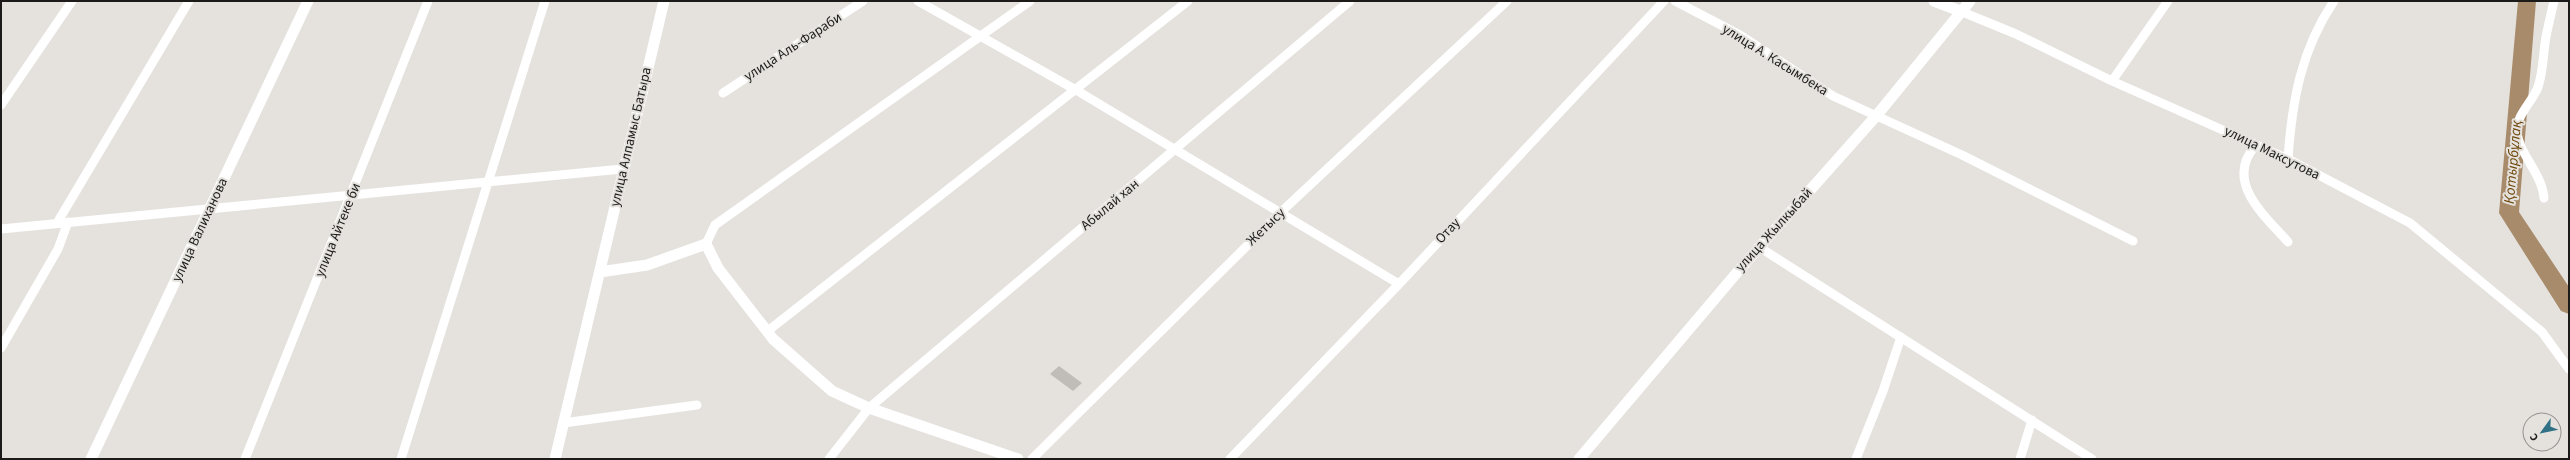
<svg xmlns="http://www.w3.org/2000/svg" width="2570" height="460" font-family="'Source Sans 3',sans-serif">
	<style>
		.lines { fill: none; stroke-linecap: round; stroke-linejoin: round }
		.river { fill: #a88b6a; fill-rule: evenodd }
		.building { fill: #c0bdb9 }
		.minor { stroke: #fff; stroke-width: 9 }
		.tertiary { stroke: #fff; stroke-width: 11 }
		.labels { text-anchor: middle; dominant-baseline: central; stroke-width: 4; stroke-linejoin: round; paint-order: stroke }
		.street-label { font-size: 14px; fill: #1c1b1a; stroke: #e5e2de }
		.water-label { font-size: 15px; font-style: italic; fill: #6d4608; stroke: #e5e2de }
	</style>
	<rect width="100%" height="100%" fill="#e5e2de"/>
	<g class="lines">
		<path class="river" d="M2518,1H2536L2519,212L2569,287V314L2561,311L2499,213Z"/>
	</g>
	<path class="building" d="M1059,366L1082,383L1073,391L1050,374Z"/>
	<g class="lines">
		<path class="minor" d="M918,1L1076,90L1399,284
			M1675,1L1740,35L1833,96L1962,155L2133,241
			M1960,11L2016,34L2112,81L2288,159L2410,223L2542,332L2569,369
			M2112,81L2168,1
			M723,93L863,1
			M1,105L72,1
			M2255,146C2224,182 2265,216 2288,242
			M2288,159C2292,101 2301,50 2334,1
			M2544,198C2542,173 2518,153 2517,131C2516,115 2533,101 2538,87C2543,72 2543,58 2545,43C2547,29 2551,15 2554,1
			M57,223L189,1
			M1,229L622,169
			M706,244L715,225L1030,1
			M1759,247L2092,459
			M769,330L1188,1
			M1,348L58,249L68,222
			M563,423L697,405
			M245,459L428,1
			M401,459L545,1
			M829,459L869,408L1350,1
			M1032,459L1281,212L1507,1
			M1230,459L1399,284L1664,1
			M1856,459L1883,391L1901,337
			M2020,459L2032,420"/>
		<path class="tertiary" d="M1934,1L1960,11
			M600,272L647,265L706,244L718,268L773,339L832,391L869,408L1018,459
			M91,459L308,1
			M555,459L664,1
			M1579,459L1740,269L1877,115L1970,1"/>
	</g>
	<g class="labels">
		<g class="street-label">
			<text transform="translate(793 47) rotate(-33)">улица Аль-Фараби</text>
			<text transform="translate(1775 60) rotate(32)">улица А. Касымбека</text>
			<text transform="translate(631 137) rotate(-77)">улица Алпамыс Батыра</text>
			<text transform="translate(2272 153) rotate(26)">улица Максутова</text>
			<text transform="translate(1110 205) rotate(-40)">Абылай хан</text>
			<text transform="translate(1266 227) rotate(-44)">Жетысу</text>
			<text transform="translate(200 230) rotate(-65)">улица Валиханова</text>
			<text transform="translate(338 230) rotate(-68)">улица Айтеке би</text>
			<text transform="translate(1774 230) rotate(-48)">улица Жылкыбай</text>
			<text transform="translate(1448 231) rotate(-47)">Отау</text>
		</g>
		<g class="water-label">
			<text transform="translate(2513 162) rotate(-85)">Қотырбұлақ</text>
		</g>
	</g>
	<rect width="2570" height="460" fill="none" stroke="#1c1b1a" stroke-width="4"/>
	<g transform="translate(2542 432) rotate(237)"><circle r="19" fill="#e5e2de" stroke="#959290"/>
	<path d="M0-3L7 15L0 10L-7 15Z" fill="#317185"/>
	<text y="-6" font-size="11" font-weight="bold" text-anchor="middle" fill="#1c1b1a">С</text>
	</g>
</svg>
